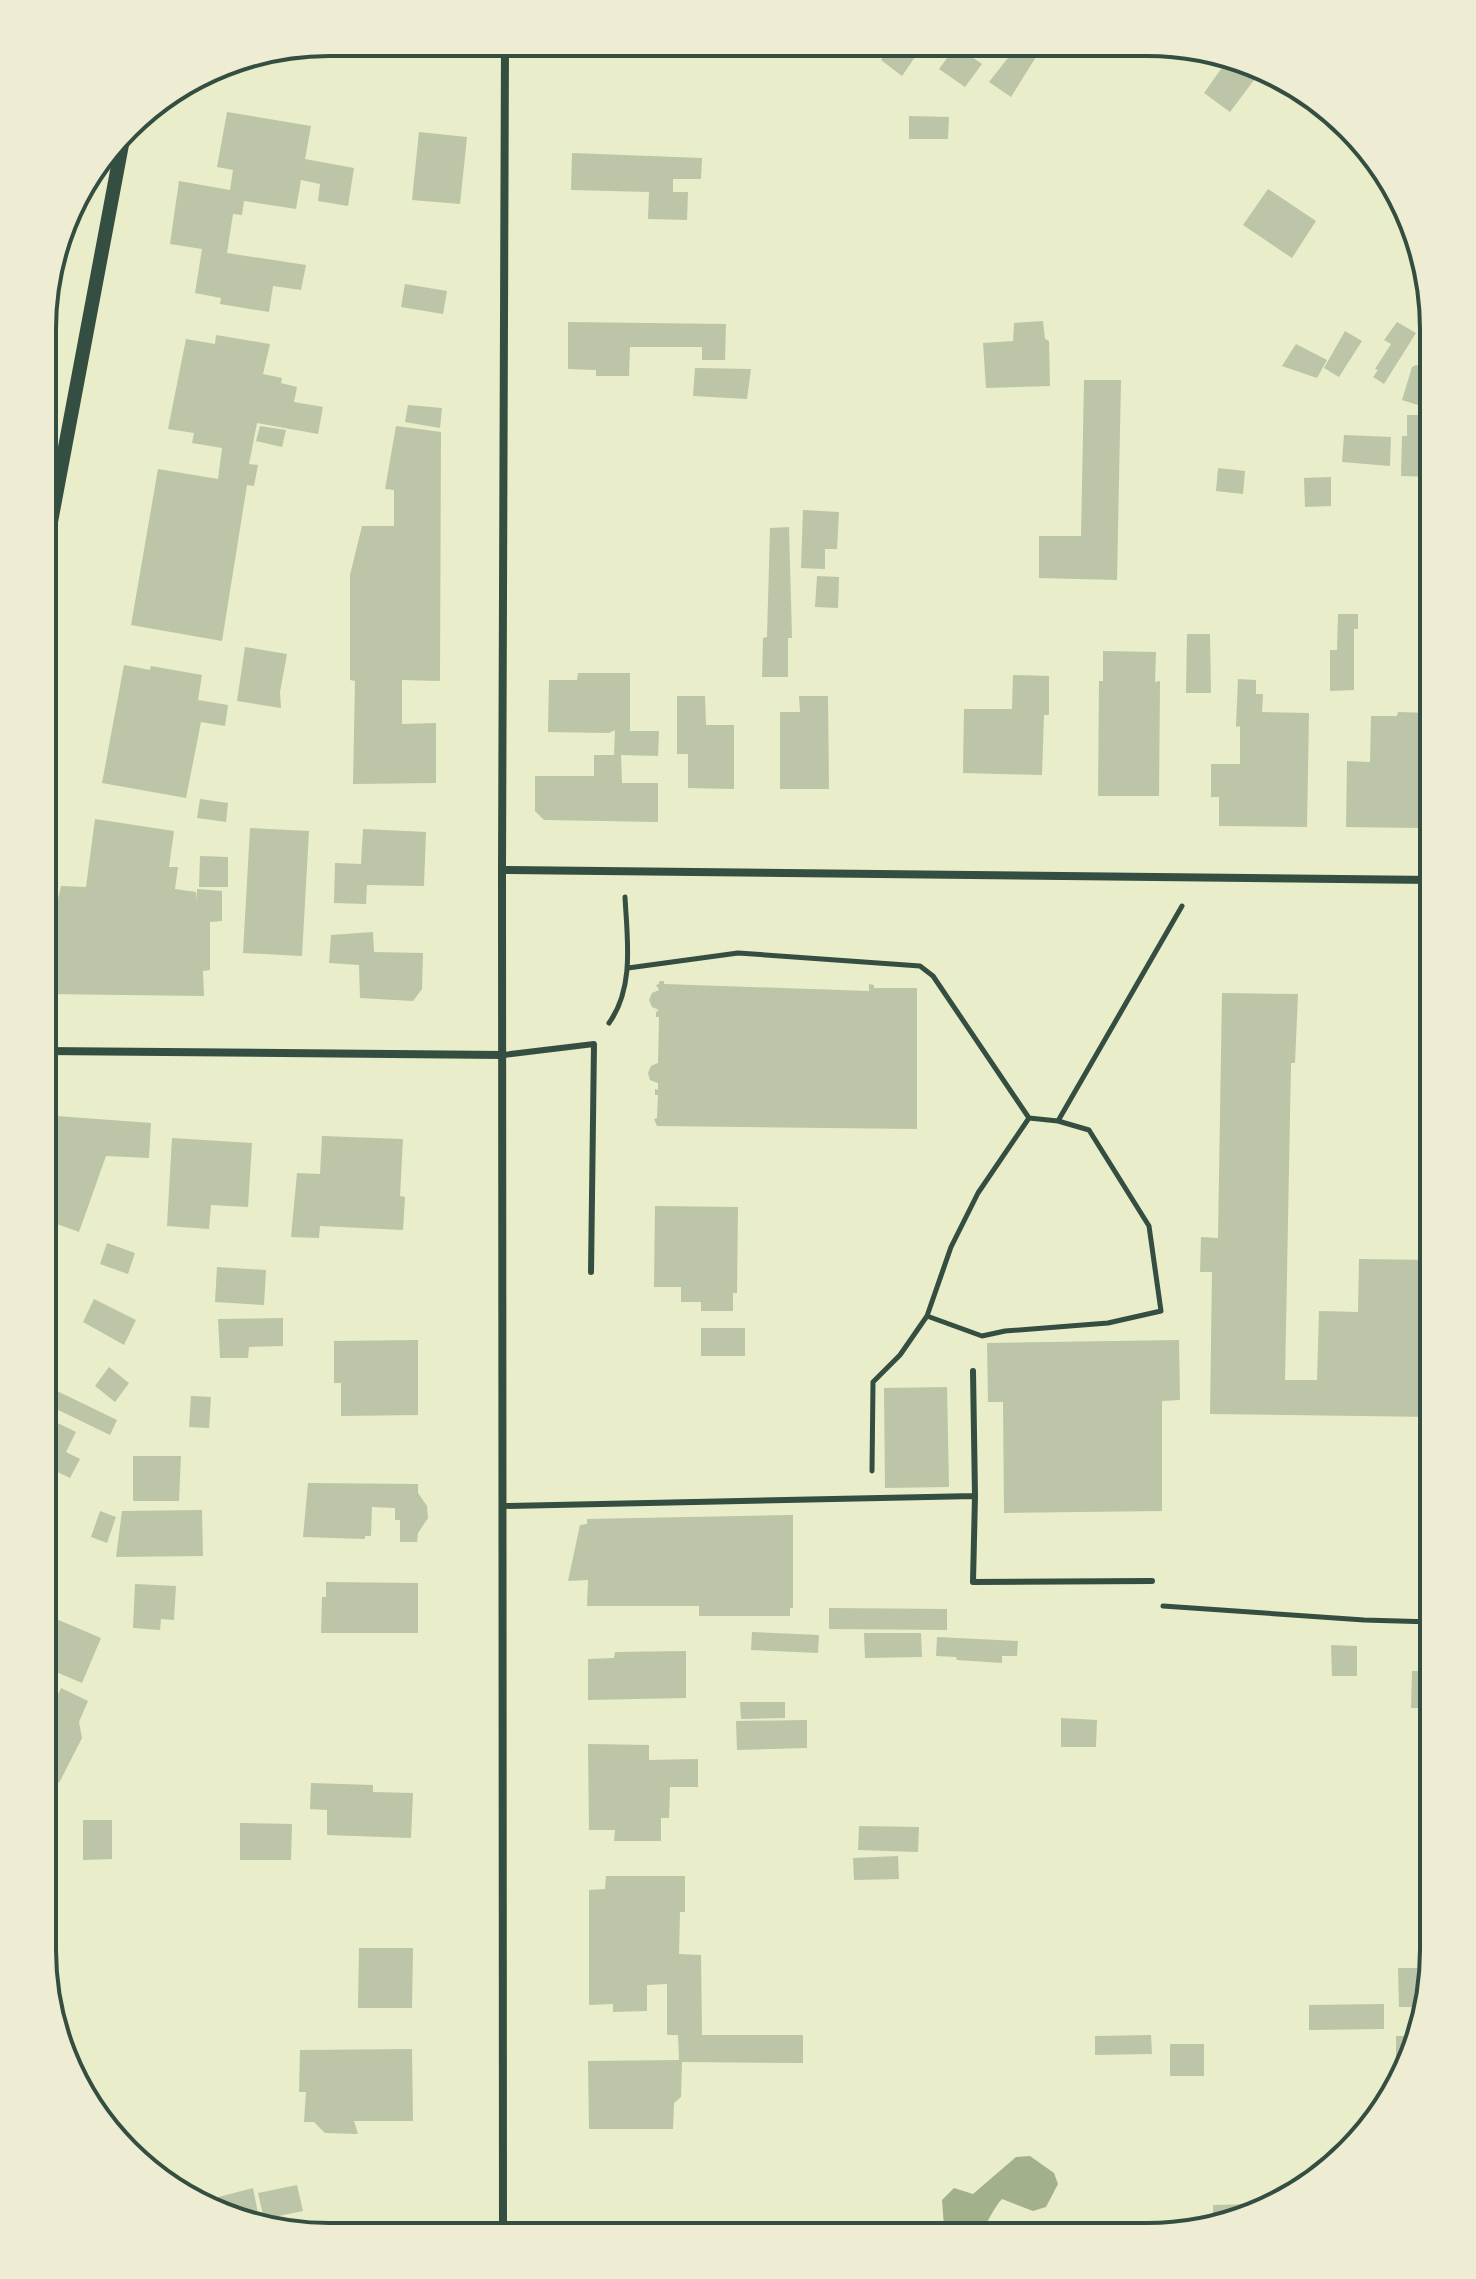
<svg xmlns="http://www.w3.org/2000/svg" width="1476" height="2279" font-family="'Fira Sans Condensed',sans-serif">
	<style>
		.water { fill: #a3b18a }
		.building { fill: #bcc5a7 }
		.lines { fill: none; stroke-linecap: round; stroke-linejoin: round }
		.path { stroke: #344e41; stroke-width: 5 }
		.service { stroke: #344e41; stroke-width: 6 }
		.minor { stroke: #344e41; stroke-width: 8 }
		.tertiary { stroke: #344e41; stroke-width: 14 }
		.rim { fill: none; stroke: #344e41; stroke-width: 4 }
	</style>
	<rect width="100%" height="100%" fill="#e9edc9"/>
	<path class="water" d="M1030,2156L1054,2173L1058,2184L1046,2207L1033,2211L1002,2199C984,2219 990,2237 956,2236L944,2227L942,2200L954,2188L973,2194L1016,2157Z"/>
	<path class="building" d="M893,44H903L917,54L902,76L881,60Z
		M1019,44H1044L1011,97L989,82Z
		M956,46L982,64L965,87L939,69Z
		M1226,62L1257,76L1230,112L1204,93Z
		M227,112L311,126L305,159L354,168L348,206L318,201L320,184L301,180L296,209L244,201L242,215L233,214L227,253L306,265L301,290L273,286L269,312L220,304L221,298L195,293L202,249L170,244L179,181L230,190L233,170L217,167Z
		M909,116L949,117L948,139H909Z
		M419,132L467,137L460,204L412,200Z
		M572,153L702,158L701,179H673V192H688L687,220L648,219L649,192L571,190Z
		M1268,189L1316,221L1292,258L1243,225Z
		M405,284L447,291L443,314L401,307Z
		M1043,321L1045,339L1049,341L1050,386L986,388L983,343L1013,341L1014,323Z
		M568,322L726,324L725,360H702V347H630L629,376H596V370L568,369Z
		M1397,322L1416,333L1384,384L1373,377L1378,370L1375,369L1391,344L1384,340Z
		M1345,331L1362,341L1339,377L1324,368Z
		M216,335L270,344L263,374L282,378L281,383L297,387L294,402L323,407L318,434L257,423L249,464L258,465L254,486L247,485L222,641L131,625L158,469L218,479L222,448L192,443L194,433L168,429L186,339L215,344Z
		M1296,344L1327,360L1317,378L1282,366Z
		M1416,365L1434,370V410L1402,400L1412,367Z
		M695,368L751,369L747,399L693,396Z
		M1084,380H1121L1117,580L1039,578V536H1081Z
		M408,405L442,408L440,428L405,422Z
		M1407,415H1426V436H1434V477L1401,476L1402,436H1407Z
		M260,426L286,430L282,447L256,441Z
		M396,426L441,432L440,681L402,680V724L436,723V783L353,784L355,681L350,680V575L362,526H394V490L385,489Z
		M1344,435L1391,437L1390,466L1342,462Z
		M1218,468L1245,471L1243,494L1216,491Z
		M1331,477V506L1305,507L1304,478Z
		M803,510L839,512L837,549H825V569L801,568Z
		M789,527L792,638H788V677H762L763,638L767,637L770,528Z
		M817,576L839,577L838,608L815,607Z
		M1338,614H1358V629H1354V690L1330,691V650H1337Z
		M1187,634H1210L1211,693H1186Z
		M245,647L287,654L280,692L281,708L237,701Z
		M1103,651L1156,652L1155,682L1160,681L1159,796H1098L1099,681H1103Z
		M124,665L150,670L151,666L202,675L198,700L228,705L225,726L201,722L186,798L102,783Z
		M578,673H630V731H659L658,756L621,755L622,783H658V822L544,820L535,811V776H594V755H614L615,730L609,733L548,732L549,680H577Z
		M1013,675L1049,676V715H1044L1042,775L963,773L964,709H1012Z
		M1238,679L1256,680V694H1263L1262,712L1309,713L1307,827L1219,826V797H1211V764H1240V726L1236,727Z
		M677,696H705L706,725H734V789L688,788V754H677Z
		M799,696H828L829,789H780V712H800Z
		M1398,712L1430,713L1429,739H1434V826H1420L1419,828L1346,827L1347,761L1370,762L1371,716H1397Z
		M200,799L228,803L226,822L197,818Z
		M95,819L174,831L169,867H178L175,889L196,892L197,901V889L222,891V921L210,922V970L203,971L204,996L47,994L43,990V963L61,886L86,887Z
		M250,828L309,831L302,956L243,953Z
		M363,829L426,832L424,886L367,885L366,904L334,903L335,863L361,864Z
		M200,856L228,857V887H199Z
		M373,932L374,952L423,953L422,989L413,1001L360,998L359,965L329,963L331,935Z
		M659,981H664V984L869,991V984L874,985V988H917V1129L657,1126L654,1119L657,1118L658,1095H655V1089L658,1090V1083L650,1080L648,1073L651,1066L658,1063L659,1017H656V1012L659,1010L652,1007L649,1000L652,993L659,990L656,985L659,984Z
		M1222,993L1298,994L1295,1063H1291L1285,1380H1317L1319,1311L1358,1312L1359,1259L1434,1260V1417L1210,1414L1212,1272H1200L1201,1237L1218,1238Z
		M43,1115L151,1123L149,1158L106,1156L79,1232L54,1223L51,1229L45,1227L43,1233Z
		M322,1136L403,1139L400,1196L405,1197L403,1230L320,1226L319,1238L291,1237L297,1173L320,1174Z
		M172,1138L252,1143L248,1207L211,1205L209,1229L167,1226Z
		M655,1206L738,1207L737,1293H733V1311H701V1302H681V1287H654Z
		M107,1243L135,1253L128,1274L100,1264Z
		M217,1267L266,1270L264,1305L215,1302Z
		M94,1299L136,1320L124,1345L83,1322Z
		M283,1318V1346L249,1347L248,1358H220L218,1319Z
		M701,1328H745V1356H701Z
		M418,1340V1415L341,1416V1383H334V1341Z
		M1179,1340L1180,1400L1162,1401V1511L1004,1513L1003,1402H988L987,1343Z
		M109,1367L129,1383L115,1402L95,1386Z
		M947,1387L949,1487L885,1488L884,1388Z
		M57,1391L117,1420L110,1435L50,1406Z
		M191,1396L211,1397L209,1428L189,1427Z
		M43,1416L76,1432L66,1452L80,1459L70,1478L43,1465Z
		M133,1456H181L179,1501H133Z
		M308,1483L418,1484V1493L427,1506L428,1518L418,1533L417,1542H400V1520H395V1508L372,1507L371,1536H365V1539L303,1537Z
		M202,1510L203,1556L116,1557L122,1511Z
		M100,1511L116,1517L107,1543L91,1537Z
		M793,1515V1608H790V1616H699V1606H587L588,1580L568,1581L580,1525L587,1524V1519Z
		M326,1582L418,1583V1633H321L322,1597H326Z
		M135,1584L176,1586L174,1620L161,1619L160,1630L133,1628Z
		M829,1608L947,1609V1630L829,1629Z
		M42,1613L101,1638L82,1683L42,1666Z
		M752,1632L819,1635L818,1653L751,1650Z
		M864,1633H921L922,1657L865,1658Z
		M937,1637L1018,1641L1017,1656H1002V1663L957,1660L956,1657L936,1656Z
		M1331,1645L1357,1646V1676H1332Z
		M686,1651V1698L588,1700V1659L614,1658L615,1652Z
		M1412,1671H1433V1770H1425L1427,1708H1411Z
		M61,1688L88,1701L79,1722L82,1738L59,1783L42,1774V1726Z
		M740,1702H785V1718L741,1719Z
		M1061,1718L1097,1720L1096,1747H1061Z
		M807,1720V1748L737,1750L736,1721Z
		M588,1744L649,1745V1760L698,1759V1787H670L669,1818H661V1841H614L615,1830H589Z
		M311,1783L373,1785V1792L413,1793L411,1838L327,1835V1810L310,1809Z
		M83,1820H112V1859L83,1860Z
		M240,1823L292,1824L291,1860H240Z
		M859,1826L919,1827L918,1852L858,1850Z
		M898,1856L899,1879L854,1880L853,1858Z
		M606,1876H685V1912H680L679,1954L701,1955L702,2035H803V2063L682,2062L681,2097L674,2103L673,2129H589L588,2061L679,2060L678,2035H667V1984L647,1985V2011L613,2012V2004L589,2005V1890L605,1889Z
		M42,1930L54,1936L48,1978L42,1950Z
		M359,1948H413L412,2008H358Z
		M1398,1968H1433L1425,2007H1399Z
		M1384,2004V2029L1309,2030V2005Z
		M1151,2035L1152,2054L1095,2055V2036Z
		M1396,2036H1418L1412,2060L1396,2088Z
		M1170,2044H1204V2076H1170Z
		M412,2049L413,2121H354L358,2134L325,2133L314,2122H304L306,2092H299L300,2050Z
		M297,2185L303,2211L264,2219L258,2193Z
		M253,2188L259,2218L254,2219L207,2200Z
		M1254,2204L1255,2216L1213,2224V2205Z
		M1136,2224V2237H1092V2225Z"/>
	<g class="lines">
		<path class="path" d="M628,968L738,953L920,966L933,976L1029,1118L1058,1121L1182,906
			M609,1023C635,987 627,938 625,897
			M927,1316L982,1336L1005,1331L1108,1323L1161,1311L1149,1226L1089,1130L1058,1121
			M872,1471L873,1382L900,1355L927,1316L951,1247L978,1193L1029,1118
			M1163,1606L1364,1620L1433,1622"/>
		<path class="service" d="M503,1055L594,1044L591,1272
			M975,1496L973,1582L1152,1581
			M503,1506L975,1496L973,1371"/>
		<path class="minor" d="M502,870L1434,880
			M43,1051L503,1055
			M503,2235L502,870L505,43"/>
		<path class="tertiary" d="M44,559L124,134"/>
	</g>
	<path d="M0 0H1476V2279H0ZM329 56H1147A273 273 0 0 1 1420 329V1950A273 273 0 0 1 1147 2223H329A273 273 0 0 1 56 1950V329A273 273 0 0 1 329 56Z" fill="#eeecd3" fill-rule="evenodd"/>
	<path class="rim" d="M329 56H1147A273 273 0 0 1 1420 329V1950A273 273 0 0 1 1147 2223H329A273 273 0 0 1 56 1950V329A273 273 0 0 1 329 56Z"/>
</svg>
